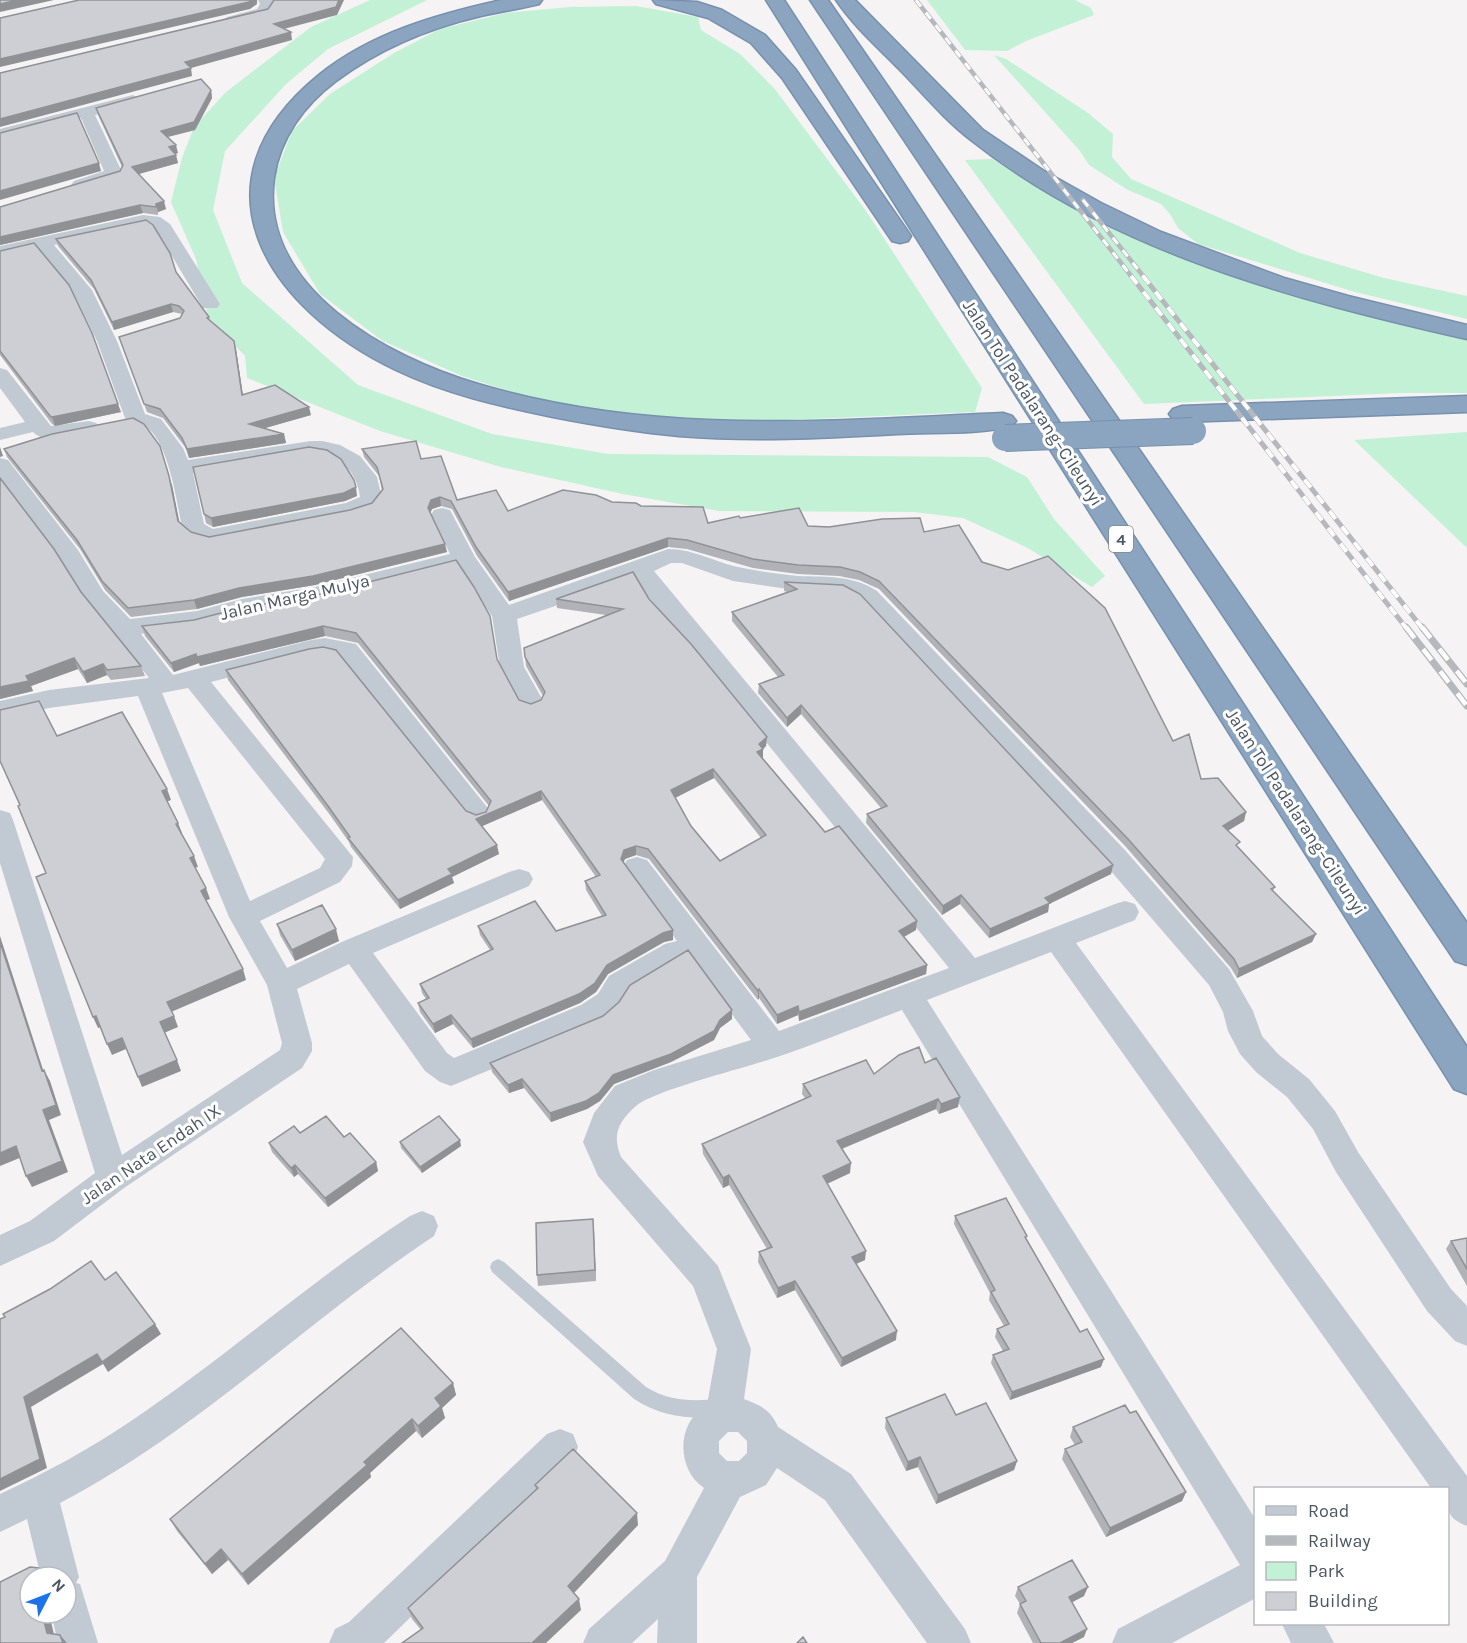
<svg xmlns="http://www.w3.org/2000/svg" width="1467" height="1643" font-family="Karla,sans-serif">
	<style>
		.green { fill: #c3f1d5 }
		.lines { fill: none; stroke-linecap: round; stroke-linejoin: round }
		.motorway-casing { stroke: #7690ad; stroke-width: 3 }
		.service { fill: #c1cad2; fill-rule: evenodd }
		.minor { fill: #c1cad2; fill-rule: evenodd }
		.motorway { fill: #8ba5c1; fill-rule: evenodd }
		.rail-far2-casing { stroke: #b5b8bd; stroke-width: 4.5 }
		.rail-far1-casing { stroke: #b5b8bd; stroke-width: 5 }
		.rail-casing { stroke: #b5b8bd; stroke-width: 7 }
		.rail-far2 { stroke: #fff; stroke-width: 3; stroke-dasharray: 8; stroke-linecap: butt }
		.rail-far1 { stroke: #fff; stroke-width: 4; stroke-dasharray: 10; stroke-linecap: butt }
		.rail { stroke: #fff; stroke-width: 4.5; stroke-dasharray: 14; stroke-linecap: butt }
		.motorway-bridge-casing { stroke: #7690ad; stroke-width: 28; stroke-linecap: butt }
		.motorway-bridge { stroke: #8ba5c1; stroke-width: 26 }
		.wall { fill: #b0b2b7; fill-rule: evenodd }
		.shaded-wall { fill: #909195 }
		.building { fill: #cdcfd5; stroke: #909195; stroke-width: 1.5; fill-rule: evenodd }
		.labels { text-anchor: middle; dominant-baseline: central; stroke-width: 6; stroke-linejoin: round; paint-order: stroke }
		.shield { fill: #fff; stroke: #808990; stroke-width: 1.5 }
		.shield-label { font-size: 16px; font-weight: bold; fill: #4a5661 }
		.street-label { font-size: 18px; fill: #4a5661; stroke: #fff }
	</style>
	<rect width="100%" height="100%" fill="#f5f3f3"/>
	<path class="green" d="M370,0H427L328,49L286,84L225,151L213,210L242,283L358,385L492,434L608,454L988,457L1027,477L1054,519L1105,576L1092,587L1026,547L963,518L914,512L719,511L623,494L501,467L380,431L247,378L245,356L208,318L196,259L171,202L182,158L194,127L226,92L311,27Z
		M927,0H1075L1091,8L1094,15L1026,41L1007,51L965,50Z
		M636,6L698,17L701,30L740,54L774,88L866,211L982,388L975,412L714,423L644,418L539,401L462,376L383,341L320,294L283,232L274,178L292,131L330,94L394,53L440,29L506,13L570,7Z
		M994,55L1006,59L1088,113L1113,134L1112,157L1131,179L1300,253L1384,278L1467,296V319L1355,292L1198,244L1178,228L1170,214L1161,204L1128,190L1089,165L1080,151Z
		M992,159C1137,248 1301,306 1467,338V393H1402L1144,404L965,160Z
		M1467,432V548L1354,440Z"/>
	<g class="lines">
		<g class="motorway-casing">
			<path id="motorway" d="M502,0H542L539,4C520,9 501,11 481,16C429,28 379,49 336,81C304,105 280,138 274,178C259,289 389,358 478,384C652,436 825,421 1003,413L1012,416L1016,421L1012,426C979,435 932,432 897,434C825,438 751,442 679,436C636,432 594,425 553,417C499,406 446,394 396,370C269,309 184,185 319,75C371,33 438,14 502,0Z
				M653,0L697,2L722,10L765,35L796,70L911,236L908,241L900,243L892,241L782,78L751,43L708,18L656,4Z
				M766,0H784L1467,1047V1094L1454,1089Z
				M810,0H828L1467,923V965L1455,961Z
				M836,0H855L983,130L1044,171L1101,203L1161,232L1284,278L1348,296L1467,325V339C1295,300 1112,252 971,140C946,121 925,96 903,73C881,50 854,27 836,0Z
				M1467,396V412L1182,422L1173,419L1169,414L1173,409L1182,406Z"/>
		</g>
		<path class="service" d="M498,1259L504,1262L646,1387C670,1402 693,1401 720,1399L726,1402L729,1408L726,1414L720,1417C687,1419 662,1417 634,1399L492,1272L490,1267L492,1262Z"/>
		<path class="minor" d="M258,0H273L276,4L267,15L232,25L224,20L227,17L257,9L260,4Z
			M133,95L141,100L139,103L95,115L123,174L120,178L80,190L74,189L71,185L74,181L104,171L81,118L0,139V129Z
			M143,215L160,217L170,224L220,304L217,308H203L157,231L149,226L54,245L92,290L117,341L145,414L161,419L183,448L188,460L311,441H322L340,445L360,456L377,477L382,498L373,509L351,516L212,543L194,538L182,528C177,503 169,442 146,427C139,423 131,426 125,418L97,341L73,292L37,249L0,258V246ZM311,453C338,454 357,470 360,497L346,503L213,529L204,524L193,473Z
			M0,368L7,370L51,426L89,421L96,423L100,427L96,431C78,436 48,447 33,432L0,440V428L25,422L0,388Z
			M0,458L8,460L78,550L103,591L130,619L197,611L242,599L315,587L450,554L431,515L434,510L442,508L450,510L475,557L509,605L668,549C694,549 714,562 738,567C757,571 778,574 798,576C826,577 853,575 877,591L1124,849L1229,969L1253,1011L1262,1036L1278,1054L1309,1079L1335,1111L1358,1152L1451,1289L1467,1306V1346L1455,1341L1427,1311L1336,1172L1313,1129L1287,1097L1256,1072L1240,1054L1228,1031L1223,1012L1209,985L1104,863L861,601L843,592L795,590L733,581L682,563H671L654,571L975,958L1115,904L1125,901L1135,904L1139,912L1135,920L1076,943L1467,1476V1526C1445,1517 1448,1510 1448,1488H1431L1051,952L927,1000L1256,1520V1598L1172,1643H1112L1118,1629L1240,1565L902,1010C859,1026 817,1044 774,1058C747,1067 652,1091 636,1106C618,1122 612,1135 621,1157L718,1266L751,1349L744,1399C760,1405 771,1410 778,1427L851,1474L965,1629L971,1643H927L825,1500L777,1468L766,1485L740,1497L697,1577V1643H657L658,1619L632,1643H583L589,1629L665,1561L704,1488C676,1469 676,1422 707,1405L717,1349L693,1286L598,1176L583,1142L594,1113L615,1086L654,1070L751,1040L688,955L685,960L629,992L618,1010L603,1023L451,1086L440,1082L425,1071L349,964L297,989L312,1043V1051L302,1068L124,1188L54,1241L0,1266V1235L30,1221L95,1173L0,863V810L10,813L13,820L122,1155L280,1050L282,1043L267,985L229,917L138,696L49,708L0,719V701L49,690L149,678L115,634L86,601L60,558L0,480ZM458,567L492,616L500,667L522,708L531,711L540,708L544,702L524,667L517,619L634,579L949,968L779,1031L647,860L637,857L627,860L623,867L677,941L665,944L609,976L598,994L581,1005L454,1058L447,1053L373,953L529,886L533,879L529,872L519,869L509,872L344,941L287,968L260,921L340,882L352,866L353,857L211,682L311,656L325,654L339,657L469,819L478,822L487,819L491,812L356,644L325,638L311,640L173,675L141,634L197,627L242,615L315,603ZM188,688L325,859L320,868L250,901L162,693ZM728,1432H738L747,1441V1453L739,1461H727L719,1453V1441Z
			M422,1211L434,1216L438,1226L434,1236C306,1321 197,1432 60,1503L79,1577L76,1583L80,1584L98,1643H58L51,1613H66V1577H41L27,1519L0,1532V1494C45,1473 90,1449 131,1421C227,1356 313,1279 410,1216Z
			M560,1429L573,1434L578,1447L573,1460L384,1643H329L335,1629L349,1622L547,1434Z
			M1282,1624H1324L1334,1643H1291Z"/>
		<use href="#motorway" class="motorway"/>
		<g class="rail-far2-casing">
			<path id="rail-far2" d="M916,0L1132,277
				M1083,200L1144,277"/>
		</g>
		<g class="rail-far1-casing">
			<path id="rail-far1" d="M1131,276L1407,629
				M1143,276L1423,629"/>
		</g>
		<g class="rail-casing">
			<path id="rail" d="M1406,627L1467,706
				M1422,627L1467,684"/>
		</g>
		<use href="#rail-far2" class="rail-far2"/>
		<use href="#rail-far1" class="rail-far1"/>
		<use href="#rail" class="rail"/>
		<g class="motorway-bridge-casing">
			<path id="motorway-bridge" d="M1005,438L1193,431"/>
		</g>
		<use href="#motorway-bridge" class="motorway-bridge"/>
	</g>
	<path class="wall" d="M211,90L212,98L195,130L168,137L178,153L175,154L178,163L139,174L166,209L158,212V215L143,213L0,245V207L120,171L122,167L98,115L96,108Z
		M56,239L176,272L209,317L210,321L236,349L243,395L311,415L265,428L284,434L286,443L189,458L185,447L163,418L147,412L119,337L180,318L182,314L173,312L114,330L94,289L58,246Z
		M0,251L121,412L55,426L52,424L0,355Z
		M4,449L172,485L179,522L191,532L209,537L350,510L372,503L382,490L379,476L364,457L362,449L421,459L457,500L508,511L612,502L641,506L708,523L740,518L808,526L924,532L982,562L1173,741L1201,779L1246,812L1244,821L1228,830L1238,848L1275,887L1273,891L1316,934L1312,942L1237,978L1231,968L1126,847L879,589L859,580L839,576L798,574L753,568L687,549L668,547L509,601L477,556L452,509L441,506L432,509L430,513L447,552L315,585L242,597L197,609L131,617L105,590L80,549L7,457Z
		M357,496L345,501L213,527L206,523L204,514Z
		M784,582L843,585L1113,865L1111,874L1049,904L1048,912L989,938L960,904L942,915L866,823L867,814L881,808L801,714L787,727L758,693L759,684L778,677L732,621V612L787,592L784,591Z
		M81,592L141,666L145,676L111,680L107,675L87,683L78,669L31,686L33,691L0,699Z
		M556,599H649L766,746L763,749V758L825,832L916,930L904,937L927,965L926,974L799,1021L798,1015L777,1024L759,998L758,1000L649,859L636,855L625,859L623,863L673,930V940L664,942L608,974L596,992L580,1003L473,1048L453,1024L435,1033L420,1012L418,1003L426,999L422,993L420,984L490,950L480,935L478,926L556,931L602,916L586,890L585,881L596,877L542,800L482,826L499,854L452,877L454,883L400,909L351,847L349,842L330,815L228,680L226,670L466,811L476,815L486,812L489,806L358,643L325,636L200,666L199,663L174,672L145,636L142,626L194,620L240,608L497,659L519,700L531,704L541,700L543,696L526,666L524,648L606,615L557,608ZM714,778L761,838L720,861L691,826L675,798Z
		M277,924L339,941L295,961L280,935Z
		M732,1019L720,1028L714,1040L671,1062L614,1084L600,1101L587,1109L551,1122L524,1088L509,1093L492,1072L490,1063Z
		M925,1063L958,1107L939,1114L936,1109L842,1149L850,1173L827,1184L865,1260L856,1264L896,1340L841,1367L795,1290L777,1298L758,1262L759,1252L767,1249L729,1185L723,1188L703,1154L702,1144L805,1098L802,1094L803,1084L874,1074Z
		M300,1133L344,1137L376,1162L378,1171L328,1207L298,1174L294,1177L272,1152L269,1143Z
		M400,1142L461,1146L422,1173L401,1148Z
		M955,1216L1027,1236L1026,1239L1101,1367L1010,1400L991,1363L993,1355L1003,1351L995,1337L997,1329L1004,1326L989,1300L990,1293L954,1224Z
		M593,1219L596,1281L538,1286L537,1275Z
		M1467,1238V1286L1446,1249L1451,1241Z
		M453,1383L456,1395L442,1408L445,1418L422,1438L416,1431L370,1473L371,1477L248,1585L228,1560L212,1574L177,1531L170,1519Z
		M956,1415L1017,1461L1014,1470L936,1504L918,1467L906,1471L885,1428L886,1418Z
		M1073,1427L1186,1492L1182,1501L1106,1537L1062,1459L1065,1449L1075,1445L1070,1437Z
		M535,1485L638,1525L574,1593L581,1610L421,1630L412,1619L408,1608L536,1490Z
		M1018,1587L1084,1596L1072,1602L1084,1637L1072,1643H1033L1017,1613L1020,1604L1015,1596Z"/>
	<path class="shaded-wall" d="M18,0H54L0,12V4Z
		M251,0H257V4L250,9L0,67V59Z
		M339,0H344L337,15L276,31L274,24Z
		M291,32L292,40L191,68L192,76L0,127V119L185,62Z
		M211,90L212,98L195,130L163,138L161,131Z
		M176,145L178,153L171,155L169,147Z
		M176,155L178,163L135,175L132,167Z
		M99,163L101,171L0,200V191Z
		M164,201L166,209L158,212L156,204Z
		M140,205L143,213L0,245V237Z
		M171,304L173,312L114,330L112,322Z
		M234,341L236,349L244,403L242,395Z
		M118,404L121,412L55,426L52,417Z
		M309,407L311,415L251,432L249,424Z
		M284,434L286,443L189,458L187,449Z
		M0,447L3,456L0,457Z
		M169,476L172,485L181,530L178,521Z
		M356,487L357,496L345,501L213,527L211,518Z
		M440,497L441,506L432,509L429,516L428,508L431,500Z
		M668,538V547L509,601L508,592Z
		M445,544L447,552L315,585L242,597L197,609L194,600L239,588Z
		M323,626L325,636L200,666L199,663L174,672L171,663L196,654Z
		M74,658L78,669L31,686L33,691L0,699V687L26,676Z
		M103,664L107,675L87,683L83,672Z
		M801,705V714L787,727V718Z
		M767,737L766,746L763,749V758L757,761L759,744Z
		M713,769L714,778L671,800V790Z
		M167,789L171,800L166,802L162,791Z
		M541,791L542,800L478,828L476,819Z
		M1246,812L1244,821L1221,835L1223,826Z
		M178,823L182,833L179,834L176,824Z
		M497,845L499,854L452,877L454,883L400,909L398,900L448,869Z
		M636,846V855L625,859L621,868V859L624,850Z
		M194,856L198,867L194,868L190,858Z
		M1113,865L1111,874L1049,904L1048,912L989,938L990,929L1045,898Z
		M206,888L210,899L204,901L201,891Z
		M961,895L960,904L942,915L943,906Z
		M917,921L916,930L898,940L899,931Z
		M336,929L339,941L295,961L292,950Z
		M673,930V940L664,942L608,974L596,992L580,1003L473,1048L471,1039L607,965L663,933Z
		M1316,934L1312,942L1237,978L1239,969Z
		M0,936L47,1082L42,1071L0,942Z
		M927,965L926,974L799,1021V1012Z
		M243,969L246,980L171,1012L167,1002Z
		M759,989V998L758,1000V991Z
		M798,1006V1015L777,1024V1015Z
		M732,1010V1019L720,1028L714,1040L671,1062L614,1084L600,1101L587,1109L551,1122L550,1113L613,1075L720,1020Z
		M451,1015L453,1024L435,1033L433,1024Z
		M96,1016L101,1027L98,1028L93,1017Z
		M174,1016L178,1027L164,1033L160,1022Z
		M122,1038L126,1049L112,1055L107,1044Z
		M177,1060L181,1071L142,1087L138,1077Z
		M44,1070L50,1081L61,1115L49,1120L68,1172L32,1187L26,1176L43,1110Z
		M522,1079L524,1088L509,1093L508,1085Z
		M960,1097L958,1107L939,1114L941,1104Z
		M938,1099L936,1109L836,1151L837,1141Z
		M460,1140L461,1146L422,1173L420,1167Z
		M16,1146L22,1157L0,1166V1153Z
		M376,1162L378,1171L328,1207L325,1198Z
		M851,1163L850,1173L822,1186L823,1176Z
		M295,1165L298,1174L294,1177L291,1168Z
		M729,1175V1185L723,1188V1178Z
		M593,1219L594,1229L596,1281L595,1270Z
		M866,1251L865,1260L851,1266L852,1257Z
		M795,1281V1290L777,1298L778,1288Z
		M155,1324L161,1334L108,1372L102,1362Z
		M897,1331L896,1340L841,1367L842,1358Z
		M97,1354L103,1364L31,1407L47,1468L0,1491V1479L24,1397Z
		M1104,1359L1101,1367L1010,1400L1012,1392Z
		M453,1383L456,1395L442,1408L445,1418L422,1438L418,1426L435,1398Z
		M412,1419L416,1431L370,1473L371,1477L248,1585L242,1574Z
		M920,1457L918,1467L906,1471L908,1462Z
		M1017,1461L1014,1470L936,1504L938,1495Z
		M1186,1492L1182,1501L1106,1537L1110,1528Z
		M637,1513L638,1525L570,1597L568,1586Z
		M221,1549L228,1560L212,1574L205,1564Z
		M39,1568L46,1577H42Z
		M1088,1587L1084,1596L1065,1606L1069,1597Z
		M579,1599L581,1610L546,1643H532Z
		M42,1613H49L56,1643L47,1633Z
		M1087,1629L1084,1637L1072,1643H1060Z
		M60,1635L67,1643H63Z"/>
	<path class="building" d="M0,0H18L0,4Z
		M79,0H251L249,2L0,59V18Z
		M274,0H339L336,7L274,24L291,32L185,62L191,68L0,119V73L268,9Z
		M201,79L211,90L194,122L161,131L176,145L169,147L176,155L132,167L164,201L156,204V207L140,205L0,237V207L120,171L123,165L96,108Z
		M77,113L99,163L0,191V133Z
		M146,220L153,225L170,253L176,272L209,317L207,318L234,341L242,395L275,385L309,407L249,424L284,434L187,449L182,438L160,409L144,404L119,337L180,318L184,311L179,306L171,304L112,322L91,280L56,239Z
		M34,243L69,285L92,333L118,404L52,417L50,416L0,351V251Z
		M133,418L144,424L160,446L169,476L178,521L191,532L209,537L350,510L372,503L383,489L377,467L362,449L416,441L421,459L441,456L457,500L496,490L508,511L563,490L596,495L612,502L636,503L641,506L703,507L708,523L739,516L740,518L799,508L808,526L829,527L882,519L920,518L924,532L959,525L982,562L1008,570L1048,556L1105,608L1173,741L1189,734L1201,779L1218,778L1246,812L1223,826L1240,842L1236,845L1275,887L1271,889L1316,934L1239,969L1234,959L1128,839L879,581L860,572L840,567L798,565L753,559L687,540L668,538L508,592L476,547L451,501L440,497L431,500L428,508L445,544L313,576L239,588L194,600L128,608L102,581L77,540L4,449L52,434Z
		M309,447L327,450L341,459L354,480L356,487L344,493L211,518L204,514L193,467Z
		M0,478L54,549L81,592L141,666L107,670L103,664L83,672L74,658L26,676L29,681L0,687Z
		M456,560L474,587L490,616L497,659L519,700L531,704L541,700L545,692L525,657L524,648L623,609L556,599L633,572L649,599L691,644L767,737L759,744L763,749L757,752L825,832L839,826L917,921L899,931L927,965L799,1012L798,1006L777,1015L759,989L758,991L648,849L636,846L624,850L621,859L673,930L663,933L607,965L595,983L579,994L471,1039L451,1015L433,1024L418,1003L429,998L420,984L493,949L478,926L535,901L556,931L606,915L585,881L600,875L541,791L476,819L497,845L448,869L452,874L398,900L348,838L350,837L328,806L226,670L309,649L323,647L336,650L466,811L476,815L486,812L491,801L356,633L323,626L197,657L196,654L171,663L142,626L194,620L240,608L313,596ZM713,769L766,835L720,861L691,826L671,790Z
		M784,582L843,585L860,594L1113,865L1045,898L1050,903L990,929L961,895L943,906L867,814L887,806L801,705L787,718L759,684L784,675L732,612L797,589Z
		M39,701L57,736L122,712L167,789L162,791L178,823L176,824L194,856L190,858L206,888L201,891L243,969L167,1002L174,1016L160,1022L177,1060L138,1077L122,1038L107,1044L96,1016L93,1017L36,877L46,873L18,806L20,805L0,761V710Z
		M322,905L336,929L292,950L277,924Z
		M0,942L42,1071L44,1070L56,1105L43,1110L62,1161L26,1176L16,1146L0,1153Z
		M688,950L732,1010L720,1020L714,1031L671,1054L613,1075L599,1093L586,1101L550,1113L522,1079L508,1085L490,1063L603,1016L619,1002L630,985Z
		M919,1047L925,1063L936,1058L960,1097L941,1104L938,1099L837,1141L851,1163L823,1176L866,1251L852,1257L897,1331L842,1358L795,1281L778,1288L759,1252L772,1247L729,1175L723,1178L702,1144L811,1096L803,1084L866,1060L874,1074L899,1055Z
		M326,1116L344,1137L350,1133L376,1162L325,1198L295,1165L291,1168L269,1143L294,1126L300,1133Z
		M439,1116L460,1140L420,1167L400,1142Z
		M1006,1198L1027,1236L1025,1237L1080,1332L1087,1329L1104,1359L1012,1392L993,1355L1009,1349L997,1329L1009,1324L991,1292L995,1290L955,1216Z
		M593,1219L595,1270L537,1275L536,1223Z
		M1467,1238V1269L1451,1241Z
		M91,1261L105,1280L116,1272L155,1324L102,1362L97,1354L24,1397L40,1459L0,1479V1319L5,1317L3,1314L50,1289Z
		M401,1328L453,1383L435,1398L441,1406L418,1426L412,1419L364,1462L367,1465L242,1574L221,1549L205,1564L170,1519Z
		M945,1394L956,1415L986,1403L1017,1461L938,1495L920,1457L908,1462L886,1418Z
		M1125,1405L1130,1413L1136,1411L1186,1492L1110,1528L1065,1449L1082,1442L1073,1427Z
		M573,1449L637,1513L568,1586L579,1599L532,1643H402L423,1628L408,1608L538,1488L535,1485Z
		M1072,1560L1088,1587L1069,1597L1087,1629L1060,1643H1041L1020,1604L1026,1601L1018,1587Z
		M30,1567L39,1568L42,1577H30V1613H42L47,1633L60,1635L63,1643H0V1582Z
		M803,1637L807,1643H797Z"/>
	<g class="labels">
		<rect class="shield" x="1109" y="526" width="24" height="26" rx="4.5"/>
		<g class="shield-label">
			<text x="1121" y="539">4</text>
		</g>
		<g class="street-label">
			<text transform="translate(1033 403) rotate(57)">Jalan Tol Padalarang–Cileunyi</text>
			<text transform="translate(295 597) rotate(-13)">Jalan Marga Mulya</text>
			<text transform="translate(1296 812) rotate(57)">Jalan Tol Padalarang–Cileunyi</text>
			<text transform="translate(151 1154) rotate(-34)">Jalan Nata Endah IX</text>
		</g>
	</g>
	<rect x="1254" y="1487" width="195" height="138" fill="#ffffff" stroke="#b7bbc0" stroke-width="1.5"/>
	<rect x="1266" y="1506" width="30" height="9" fill="#c1cad2" stroke="#b7bbc0" stroke-width="1.5"/>
	<text x="1308" y="1517" font-size="18" fill="#4a5661">Road</text>
	<rect x="1266" y="1536" width="30" height="9" fill="#b5b8bd" stroke="#b7bbc0" stroke-width="1.5"/>
	<text x="1308" y="1547" font-size="18" fill="#4a5661">Railway</text>
	<rect x="1266" y="1562" width="30" height="18" fill="#c3f1d5" stroke="#b7bbc0" stroke-width="1.5"/>
	<text x="1308" y="1577" font-size="18" fill="#4a5661">Park</text>
	<rect x="1266" y="1592" width="30" height="18" fill="#cdcfd5" stroke="#b7bbc0" stroke-width="1.5"/>
	<text x="1308" y="1607" font-size="18" fill="#4a5661">Building</text>
	<g transform="translate(48 1595) rotate(48)"><circle r="28" fill="#ffffff" stroke="#b7bbc0" stroke-width="1.5"/>
	<path d="M0-4.5L10 22L0 15L-10 22Z" fill="#1a73e8"/>
	<text y="-9" font-size="16" font-weight="bold" text-anchor="middle" fill="#4a5661">N</text>
	</g>
</svg>
